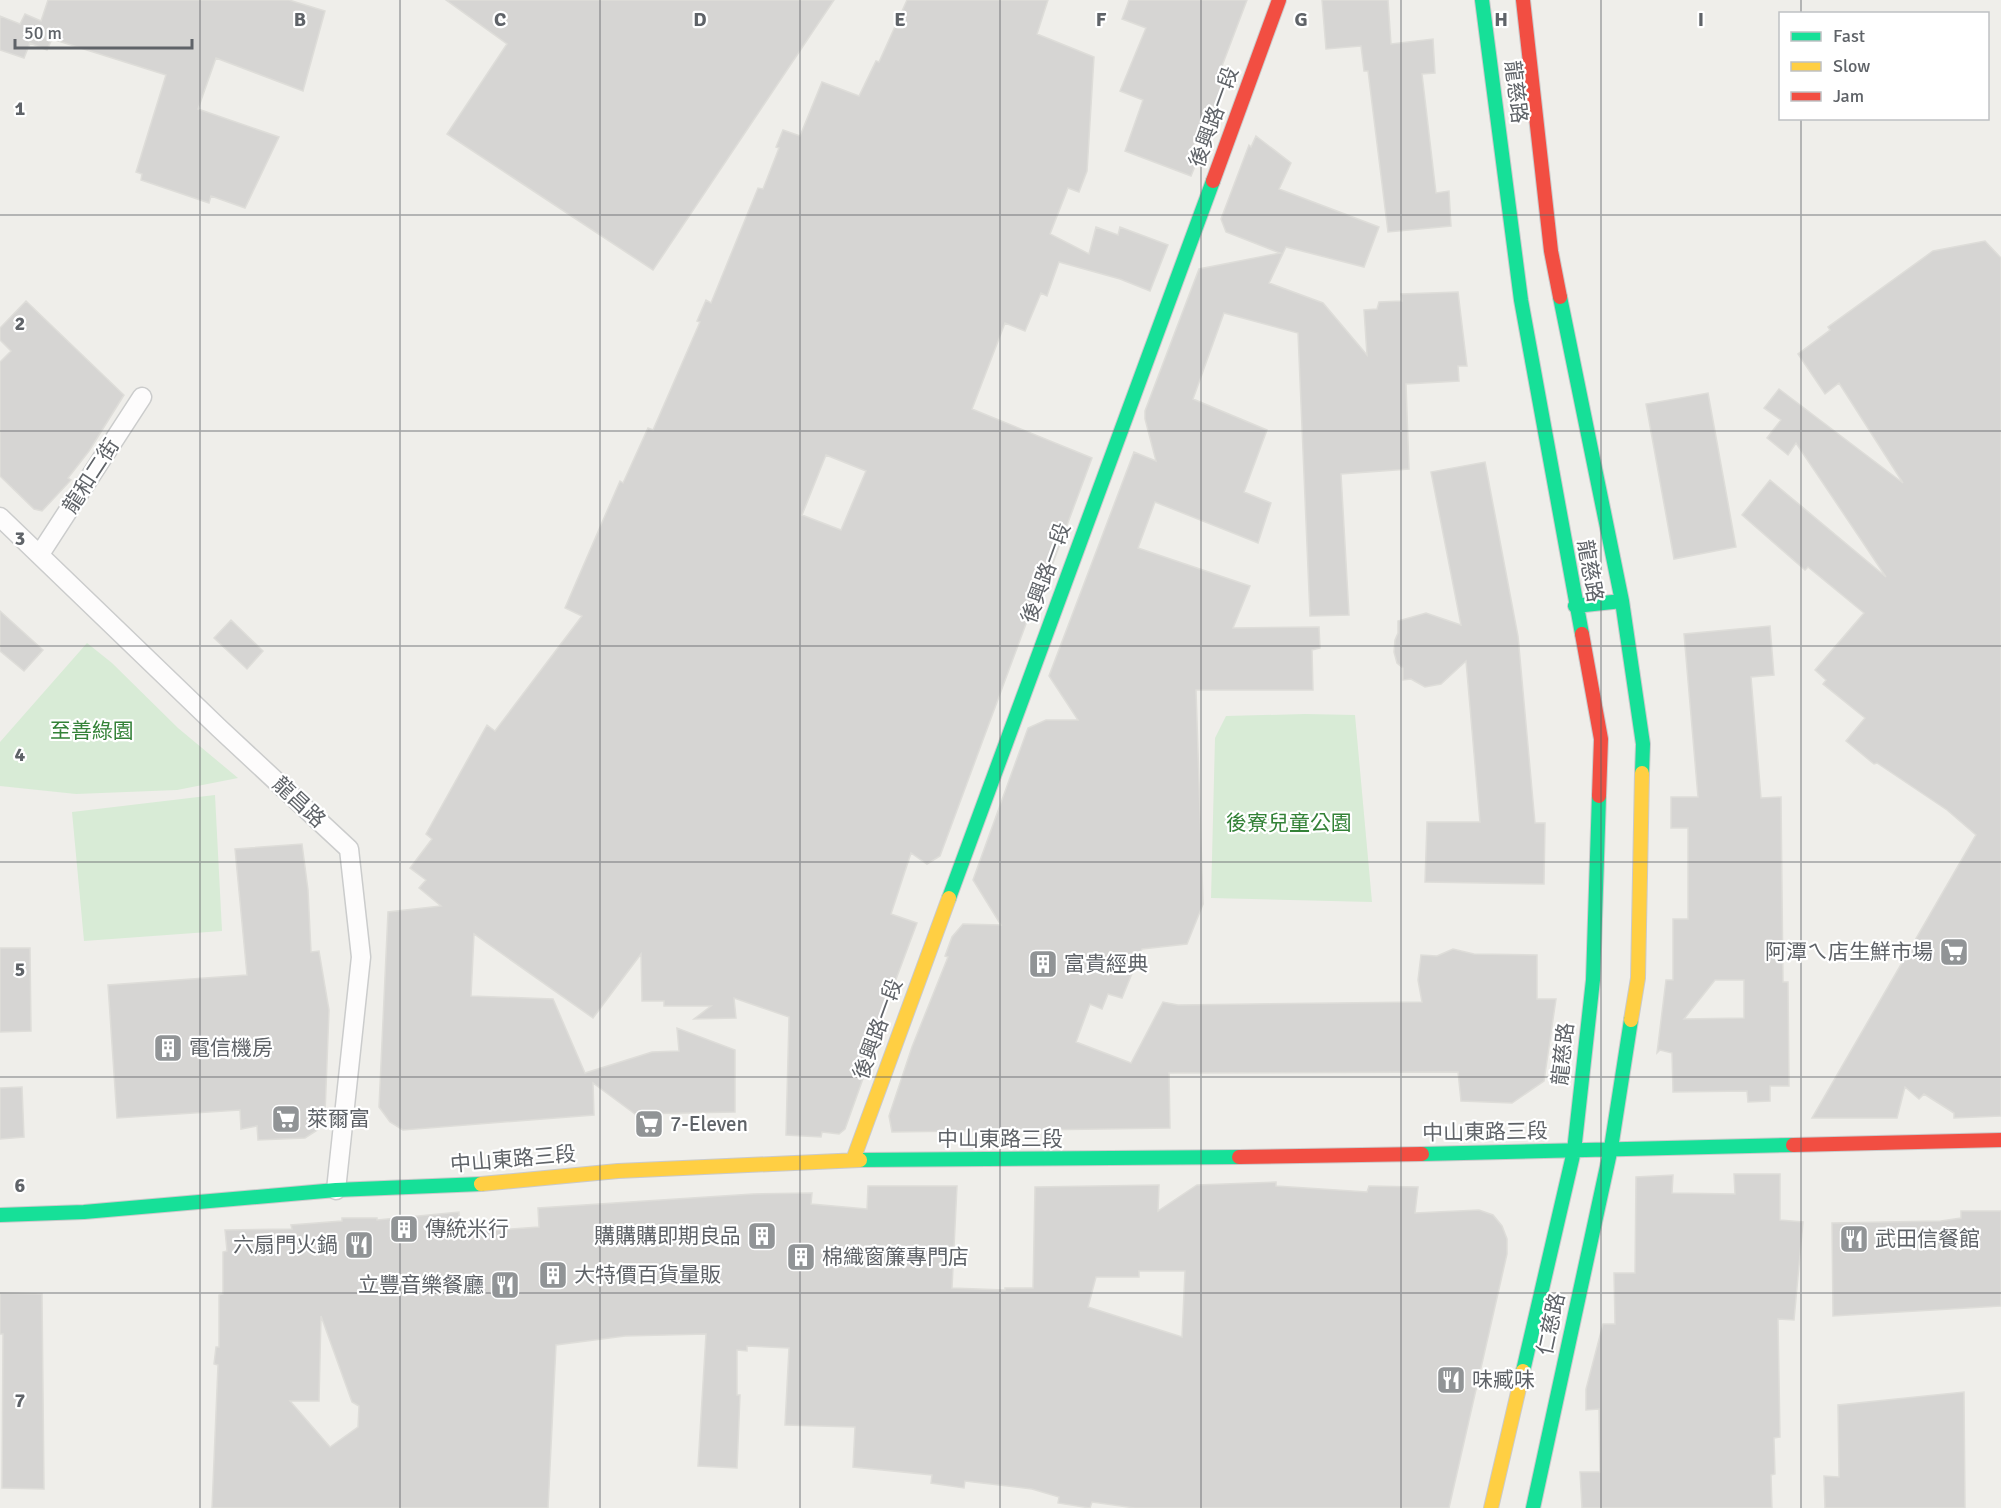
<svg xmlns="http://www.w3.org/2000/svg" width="2001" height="1508" font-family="Signika,'Noto Sans TC',sans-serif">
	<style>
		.green { fill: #d8ebd6 }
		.building { fill: #d6d5d3; stroke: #deddd9; stroke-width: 1.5; fill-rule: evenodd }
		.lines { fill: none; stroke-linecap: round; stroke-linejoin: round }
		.street-casing { stroke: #cbcccc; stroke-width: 21 }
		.fast-casing { stroke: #cacacb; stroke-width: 16 }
		.slow-casing { stroke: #cacacb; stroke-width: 16 }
		.jam-casing { stroke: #cacacb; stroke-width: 16 }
		.street { stroke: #fdfcfc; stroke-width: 18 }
		.fast { stroke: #16e098; stroke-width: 14 }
		.slow { stroke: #ffcf43; stroke-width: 14 }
		.jam { stroke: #f24e42; stroke-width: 14 }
		.grid { fill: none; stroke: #5f6368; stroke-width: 1.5; stroke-opacity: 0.55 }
		.labels { text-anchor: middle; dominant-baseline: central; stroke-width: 4.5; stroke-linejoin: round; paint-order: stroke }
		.street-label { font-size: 21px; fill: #5f6368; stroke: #fff }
		.park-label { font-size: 21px; fill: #348238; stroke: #fff }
		.poi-label { font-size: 21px; fill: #5f6368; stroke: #fff; text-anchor: start }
		.grid-label { font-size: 20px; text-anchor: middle; font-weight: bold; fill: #5f6368; stroke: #fff; stroke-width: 4.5; stroke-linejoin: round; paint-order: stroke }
	</style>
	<rect width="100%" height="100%" fill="#efeeea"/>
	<path class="green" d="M87,643L112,663L178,728L238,778L177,790L76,794L0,786V742Z
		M1305,714L1355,715L1372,902L1211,898L1215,738L1226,716Z
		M215,795L222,931L84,941L72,812Z"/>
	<path class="building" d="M48,0H289L325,11L303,91L216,58L198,109L279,137L245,208L211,196L209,203L141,180L142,174L136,172L166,75L52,39L47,50L30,43L24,58L0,50V16L20,24L25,14L41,21Z
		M446,0H834L653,270L447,134L507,44Z
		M907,0H1048L1037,34L1094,57L1087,171L1079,192L1068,188L1050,234L1089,254L1096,227L1118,235L1120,227L1168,245L1150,291L1120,279L1059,262L1047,296L1041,293L1025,331L1005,323L972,409L1092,458L1044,587L1040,586L940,856L927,864L911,853L891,914L917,923L861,1073H865L845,1129L839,1134L822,1132L821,1137L786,1135L789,1017L734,998L736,1018L694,1019L711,1006H664V1001H642L641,954L593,1018L474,934L471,996L553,999L585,1073L652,1052L679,1051L677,1028L735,1050V1112L635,1114L593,1083L594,1115L403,1130L390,1122L379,1107L388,912L441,906L419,888L426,880L410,868L432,839L426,834L487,725L495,731L582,616L565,608L620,481L623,483L648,428L653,430L700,322L697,321L706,300L711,303L758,188L763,189L779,148L776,147L783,130L800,136L822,82L859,96L876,61L879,62ZM826,455L866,471L841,530L802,515Z
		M1129,0H1247L1219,74L1226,76L1216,108L1209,105L1190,156L1198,159L1191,176L1125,151L1143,100L1120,91L1146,28L1122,19Z
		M1322,0H1388L1391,44L1433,39L1435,73L1422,74L1436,193L1449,191L1451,226L1388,232L1368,71H1364L1361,46L1326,49Z
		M1256,136L1291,163L1279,189L1379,227L1364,267L1286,247L1269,283L1323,303L1367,355L1364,310L1377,309L1379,302L1402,301L1401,294L1458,292L1467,366H1458L1459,381L1406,384L1409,469L1341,474L1349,615L1310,616L1298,333L1224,313L1193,399L1267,430L1244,492L1271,503L1258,543L1155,502L1138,548L1250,586L1233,628L1319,627L1320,648L1312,650L1313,690H1196L1203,904L1187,944L1142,949L1122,998L1108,994L1102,1009L1090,1004L1076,1042L1131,1063L1163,1002L1178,1005L1422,1002L1418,980L1421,955L1437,956L1453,949L1474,954L1537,955V999H1556L1544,1081L1512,1103L1461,1101L1458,1072L1169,1073L1170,1128L892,1132L889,1116L912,1047L948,957L945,956L952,937L963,924L1001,925L973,880L1028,728L1046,720H1078L1049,676L1134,452L1156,461L1145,419V411L1199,269L1280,253L1226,232L1221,219L1249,145L1251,147Z
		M1985,241L2001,258V1116L1954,1118V1113L1924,1094L1919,1099L1905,1087L1897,1118H1812L1976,835L1947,810L1877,763L1874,764L1846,741L1865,718L1823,684L1826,680L1815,670L1864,613L1808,567L1805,570L1742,515L1770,480L1886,577L1796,443L1788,455L1767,438L1781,420L1764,408L1779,389L1903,483L1839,383L1825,394L1798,354L1830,330L1828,327L1933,251Z
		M26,301L124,395L89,451L68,478L71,480L42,511L34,509L0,476V362L11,351L0,340V328Z
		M1708,393L1736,547L1674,559L1646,404Z
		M1485,462L1518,636L1535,823H1545L1544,884L1425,882L1427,822H1480L1466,661L1441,684L1425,687L1411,679L1403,680V668L1397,663L1394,652L1395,640L1398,633V621L1426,613L1461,625L1431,472Z
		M0,611L43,650L24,671L0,651Z
		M231,620L263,651L247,669L214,638Z
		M1770,626L1774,675L1751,677L1761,798L1781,797L1783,982H1788L1789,1086H1770V1101L1748,1102L1747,1091L1673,1092L1672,1053L1660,1050L1657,1053L1666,980H1673V919H1688V828H1671V797H1698L1684,634ZM1715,980H1744V1018L1684,1019Z
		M302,844L308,890L311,952L319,951L329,1010L325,1114L319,1129L305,1138L258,1140L257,1126L241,1129L240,1110L117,1118L108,985L247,975L235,849Z
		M0,948H30L31,1031L0,1032Z
		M22,1087L24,1137L0,1139V1088Z
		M1734,1174H1780V1220L1803,1222L1794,1320L1778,1319L1780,1437L1774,1438L1775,1474L1771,1475L1772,1508H1582L1580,1472H1600L1599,1409L1586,1410V1389L1603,1324H1615L1614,1273H1635L1636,1177L1673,1175L1672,1193L1735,1194Z
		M1276,1182V1186L1367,1192L1369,1186L1418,1187L1415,1213L1479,1210L1493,1215L1502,1226L1507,1239V1254L1449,1508H1135L1092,1502L1090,1508L1058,1503L1059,1497L1032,1489L965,1481L964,1488L931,1483L932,1475L853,1467L855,1427L785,1425L789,1348L747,1346V1351L737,1350V1395H740L737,1468L698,1466L706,1334L625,1336L556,1345L548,1508H212L218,1365L214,1364L216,1347H219V1295L223,1294V1252L227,1251L225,1230L292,1229L291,1225L342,1221V1218H377V1220L459,1212L460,1233L539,1227L538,1208L753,1194L812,1193L811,1204L867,1209L868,1186H957L952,1288L1005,1290V1288H1033L1035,1187L1159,1185L1158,1211L1197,1185ZM1139,1271H1185L1182,1337L1088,1307L1096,1277H1139ZM321,1316L352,1402L359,1406L358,1427L330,1447L290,1401H319Z
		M1961,1211H2001V1306L1833,1316L1832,1223L1941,1221L1961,1218Z
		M0,1293L42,1294L44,1489L2,1488L3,1334H0Z
		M1964,1392L1965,1508H1825L1824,1476L1839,1477L1838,1405Z"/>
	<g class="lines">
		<g class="street-casing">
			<path id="street" d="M0,517L219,728L349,849L361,957L336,1190
				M40,554L142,397"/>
		</g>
		<g class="fast-casing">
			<path id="fast" d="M1482,0L1521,300L1582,634
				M1560,297L1622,601L1643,744L1642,773
				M1575,606L1622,601
				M949,898L1213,181
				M1422,1154L1793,1145
				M860,1160L1239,1157
				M0,1215L84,1212L336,1190L481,1184
				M1523,1371L1574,1151L1593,980L1599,796
				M1533,1508L1611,1148L1631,1020"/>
		</g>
		<g class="slow-casing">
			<path id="slow" d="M1631,1020L1638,978L1642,773
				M853,1160L949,898
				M481,1184L618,1171L860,1160
				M1491,1508L1523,1371"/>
		</g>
		<g class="jam-casing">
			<path id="jam" d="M1523,0L1551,251L1560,297
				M1213,181L1279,0
				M1582,634L1601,739L1599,796
				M1793,1145L2001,1140
				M1239,1157L1422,1154"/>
		</g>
		<use href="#street" class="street"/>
		<use href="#fast" class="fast"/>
		<use href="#slow" class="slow"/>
		<use href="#jam" class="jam"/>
	</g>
	<path class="grid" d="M200,0V1508M400,0V1508M600,0V1508M800,0V1508M1000,0V1508M1201,0V1508M1401,0V1508M1601,0V1508M1801,0V14M1801,118V1508M0,215H2001M0,431H2001M0,646H2001M0,862H2001M0,1077H2001M0,1293H2001"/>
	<defs>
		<g id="supermarket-square" transform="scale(1.5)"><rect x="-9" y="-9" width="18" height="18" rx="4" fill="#919496" stroke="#fff"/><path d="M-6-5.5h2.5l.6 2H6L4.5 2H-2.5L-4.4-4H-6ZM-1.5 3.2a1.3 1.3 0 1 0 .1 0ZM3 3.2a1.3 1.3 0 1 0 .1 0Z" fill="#fff"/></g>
		<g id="building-square" transform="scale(1.5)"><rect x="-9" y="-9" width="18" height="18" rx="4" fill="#919496" stroke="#fff"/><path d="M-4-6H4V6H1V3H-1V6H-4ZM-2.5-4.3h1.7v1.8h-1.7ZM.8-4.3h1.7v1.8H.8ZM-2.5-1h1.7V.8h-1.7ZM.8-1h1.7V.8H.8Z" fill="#fff"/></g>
		<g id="restaurant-square" transform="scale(1.5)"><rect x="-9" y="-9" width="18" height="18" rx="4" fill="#919496" stroke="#fff"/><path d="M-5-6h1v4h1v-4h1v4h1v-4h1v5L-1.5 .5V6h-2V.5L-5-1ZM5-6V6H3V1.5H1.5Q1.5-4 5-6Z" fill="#fff"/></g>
	</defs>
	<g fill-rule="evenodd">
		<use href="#supermarket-square" x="1954" y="952"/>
		<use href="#building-square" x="1043" y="964"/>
		<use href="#building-square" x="168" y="1048"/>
		<use href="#supermarket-square" x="286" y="1119"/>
		<use href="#supermarket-square" x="649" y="1124"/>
		<use href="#building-square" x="404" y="1229"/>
		<use href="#building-square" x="762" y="1236"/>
		<use href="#restaurant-square" x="1854" y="1239"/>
		<use href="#restaurant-square" x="359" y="1245"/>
		<use href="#building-square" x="801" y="1257"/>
		<use href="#building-square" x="553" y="1275"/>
		<use href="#restaurant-square" x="505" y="1285"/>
		<use href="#restaurant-square" x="1451" y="1380"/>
	</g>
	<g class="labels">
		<g class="street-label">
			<text transform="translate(1516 92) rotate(83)">龍慈路</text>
			<text transform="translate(1214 117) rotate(-70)">後興路一段</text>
			<text transform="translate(91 476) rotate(-57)">龍和二街</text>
			<text transform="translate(1590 571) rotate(80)">龍慈路</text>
			<text transform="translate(1046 573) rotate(-70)">後興路一段</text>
			<text transform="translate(299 802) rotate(43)">龍昌路</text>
			<text transform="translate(878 1029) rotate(-70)">後興路一段</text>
			<text transform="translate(1563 1054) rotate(-84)">龍慈路</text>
			<text transform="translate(1485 1132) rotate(-1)">中山東路三段</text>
			<text x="1000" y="1139">中山東路三段</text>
			<text transform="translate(513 1159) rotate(-5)">中山東路三段</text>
			<text transform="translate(1551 1324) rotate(-78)">仁慈路</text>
		</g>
		<g class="park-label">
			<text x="92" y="731">至善綠園</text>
			<text x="1289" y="823">後寮兒童公園</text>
		</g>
		<g class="poi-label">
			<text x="1933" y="952" text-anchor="end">阿潭ㄟ店生鮮市場</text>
			<text x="1064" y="964">富貴經典</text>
			<text x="189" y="1048">電信機房</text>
			<text x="307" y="1119">萊爾富</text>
			<text x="670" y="1124">7-Eleven</text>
			<text x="425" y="1229">傳統米行</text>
			<text x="741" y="1236" text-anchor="end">購購購即期良品</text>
			<text x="1875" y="1239">武田信餐館</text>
			<text x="338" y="1245" text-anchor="end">六扇門火鍋</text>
			<text x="822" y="1257">棉織窗簾專門店</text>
			<text x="574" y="1275">大特價百貨量販</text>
			<text x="484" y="1285" text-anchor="end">立豐音樂餐廳</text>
			<text x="1472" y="1380">味臧味</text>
		</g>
	</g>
	<g class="grid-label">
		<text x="300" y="26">B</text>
		<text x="500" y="26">C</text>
		<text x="700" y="26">D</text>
		<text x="900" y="26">E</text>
		<text x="1101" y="26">F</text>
		<text x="1301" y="26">G</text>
		<text x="1501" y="26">H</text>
		<text x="1701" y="26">I</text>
		<text x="20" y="115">1</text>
		<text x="20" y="330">2</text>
		<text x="20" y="545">3</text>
		<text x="20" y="761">4</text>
		<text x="20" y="976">5</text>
		<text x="20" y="1192">6</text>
		<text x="20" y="1407">7</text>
	</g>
	<rect x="1779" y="12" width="210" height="108" fill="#ffffff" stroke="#bfc1c3" stroke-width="1.5"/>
	<rect x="1791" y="32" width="30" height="9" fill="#16e098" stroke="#bfc1c3" stroke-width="1.5"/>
	<text x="1833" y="42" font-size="18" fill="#5f6368">Fast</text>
	<rect x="1791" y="62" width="30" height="9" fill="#ffcf43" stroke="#bfc1c3" stroke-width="1.5"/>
	<text x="1833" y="72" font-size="18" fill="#5f6368">Slow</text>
	<rect x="1791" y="92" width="30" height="9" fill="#f24e42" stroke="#bfc1c3" stroke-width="1.5"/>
	<text x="1833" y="102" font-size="18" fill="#5f6368">Jam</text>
	<path d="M15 39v9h177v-9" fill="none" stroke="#5f6368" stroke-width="3"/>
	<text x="24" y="39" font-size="18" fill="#5f6368" stroke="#ffffff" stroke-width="4.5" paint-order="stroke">50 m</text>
</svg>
